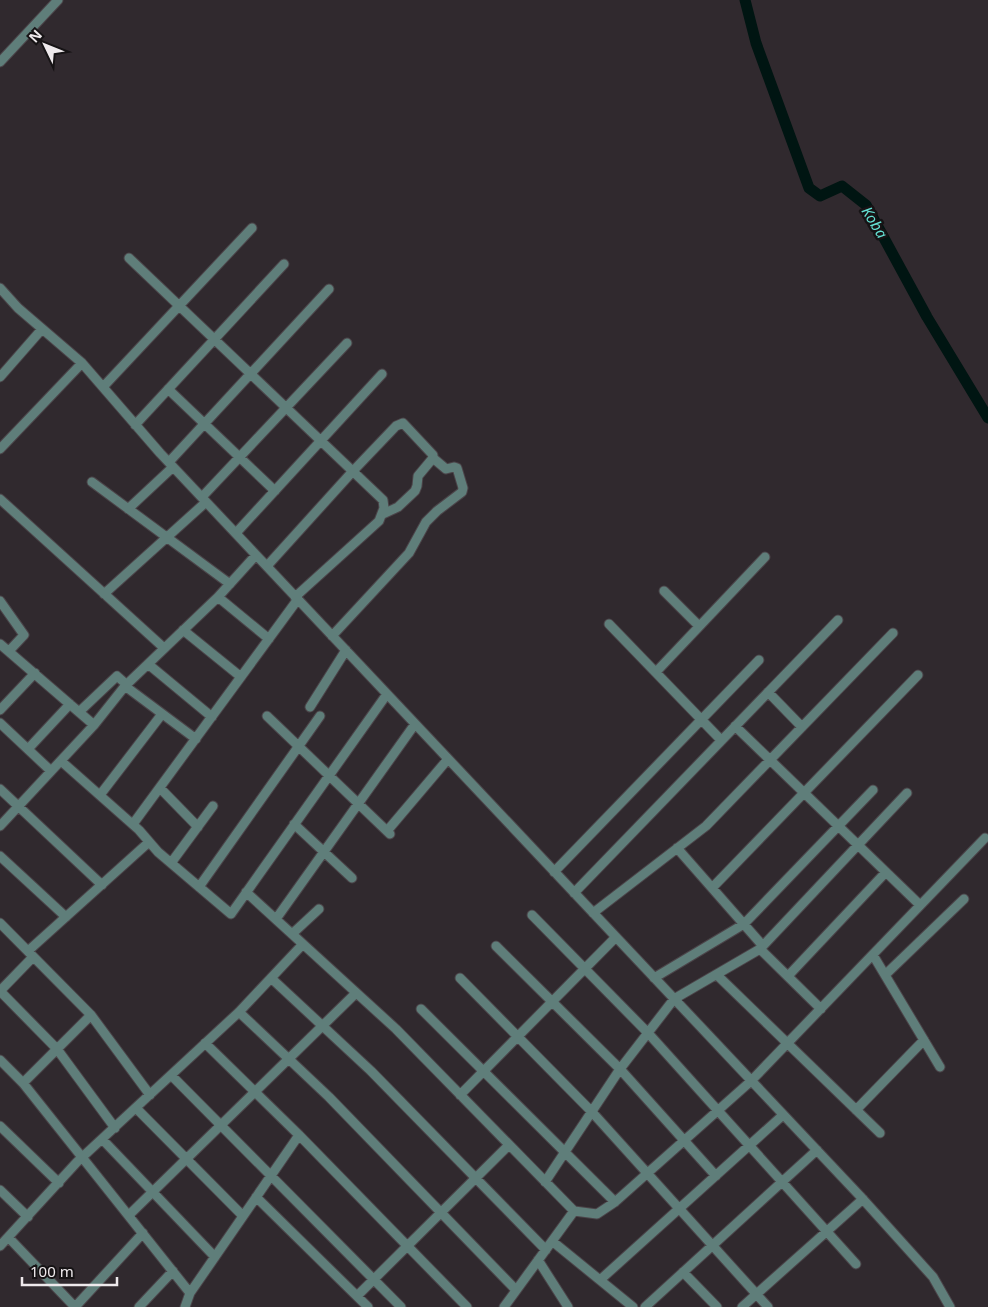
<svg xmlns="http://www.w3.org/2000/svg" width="988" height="1307" font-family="'Noto Sans',sans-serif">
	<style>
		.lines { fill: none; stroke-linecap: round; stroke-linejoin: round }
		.river { stroke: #001512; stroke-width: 11 }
		.minor-casing { stroke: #4b4449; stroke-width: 11 }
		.minor { stroke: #5f7e7a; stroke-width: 9 }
		.labels { text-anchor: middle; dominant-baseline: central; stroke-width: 5; stroke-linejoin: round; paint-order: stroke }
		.water-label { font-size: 15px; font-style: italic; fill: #64dfd2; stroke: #161315 }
	</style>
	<rect width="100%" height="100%" fill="#30292e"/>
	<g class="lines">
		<path class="river" d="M745,0L756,43L809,188L820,196L842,186L866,205L927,317L988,418"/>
		<g class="minor-casing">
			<path id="minor" d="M0,62L58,0
				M129,258L383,500L384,508L379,521L295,597
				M0,288L18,308L82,363L160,453L860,1196L933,1277L950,1307
				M0,377L42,329
				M103,387L252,228
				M168,389L275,491
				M135,425L284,264
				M0,449L82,363
				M169,462L329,289
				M92,482L230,584
				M202,497L347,343
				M0,499L164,648
				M128,509L173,467
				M236,533L382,374
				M267,566L353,471L396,426L403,423L433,455V458L418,476L417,486L415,491L398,507L383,514
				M664,591L699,626
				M104,594L206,502
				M218,597L269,639
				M0,601L24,635L9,651
				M609,624L721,740
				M183,630L241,677
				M332,636L409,553L426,522L437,511L462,492L463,488L457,468L454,467L446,469L433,458
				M0,644L94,725
				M148,664L212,717
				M656,672L765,557
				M125,686L196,739
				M768,692L802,727
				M310,707L346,650
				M0,710L35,673
				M79,712L117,676L126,684
				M267,716L390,834
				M0,723L51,771
				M735,726L920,905
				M28,749L70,704
				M61,761L139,830L158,852L231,914L387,694
				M160,788L198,827
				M0,789L102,885
				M100,795L162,714
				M133,824L298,599
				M294,824L352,878
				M0,826L94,725L125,686L218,597L256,555
				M387,831L448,759
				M677,848L763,946
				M0,856L66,917
				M171,863L213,806
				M554,872L759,660
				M199,887L320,716
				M712,888L918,675
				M246,892L396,1029L574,1211L597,1214L615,1202L751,1081L985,838
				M574,893L838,620
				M593,913L706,826L893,633
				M532,915L648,1033L856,1264
				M276,919L415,724
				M0,923L91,1015L150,1095
				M292,934L319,909
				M496,946L620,1069L716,1176
				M760,949L821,1009
				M28,951L149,842
				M873,955L940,1067
				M717,975L880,1133
				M885,975L964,899
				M788,976L886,872
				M271,978L371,1071L546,1250
				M460,978L592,1112L768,1307
				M654,978L744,924L873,790
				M0,991L57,1049L115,1128
				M0,991L33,957
				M421,1009L615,1202
				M239,1012L329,1097L516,1290
				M205,1043L299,1135L467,1307
				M0,1060L23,1083L190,1293
				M171,1075L401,1307
				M23,1083L91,1015
				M460,1095L616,937
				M136,1108L243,1216
				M856,1110L924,1040
				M0,1126L59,1183
				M102,1139L215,1257
				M545,1182L620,1069L674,999L760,949L907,793
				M0,1190L28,1217
				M256,1197L368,1307
				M129,1215L356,993
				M9,1238L75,1307
				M552,1241L633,1307
				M0,1246L77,1162L239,1012L303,944
				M538,1260L568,1307
				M683,1272L717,1307
				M600,1280L783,1115
				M357,1296L509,1145
				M75,1307L143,1233
				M139,1307L173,1271
				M185,1307L190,1293L299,1135
				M504,1307L574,1211
				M645,1307L817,1150
				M742,1307L863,1199"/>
		</g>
		<use href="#minor" class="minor"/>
	</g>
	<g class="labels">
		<g class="water-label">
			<text transform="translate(875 222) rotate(58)">Koba</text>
		</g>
	</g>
	<g transform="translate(45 45) rotate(313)" stroke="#161315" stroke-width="4" paint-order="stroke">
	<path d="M0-4L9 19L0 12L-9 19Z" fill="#eee9ec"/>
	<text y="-8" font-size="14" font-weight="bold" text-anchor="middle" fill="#eee9ec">N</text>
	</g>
	<path d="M22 1277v8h95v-8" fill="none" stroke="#eee9ec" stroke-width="2.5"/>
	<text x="30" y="1277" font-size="15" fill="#eee9ec" stroke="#161315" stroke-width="4" paint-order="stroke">100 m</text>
</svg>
